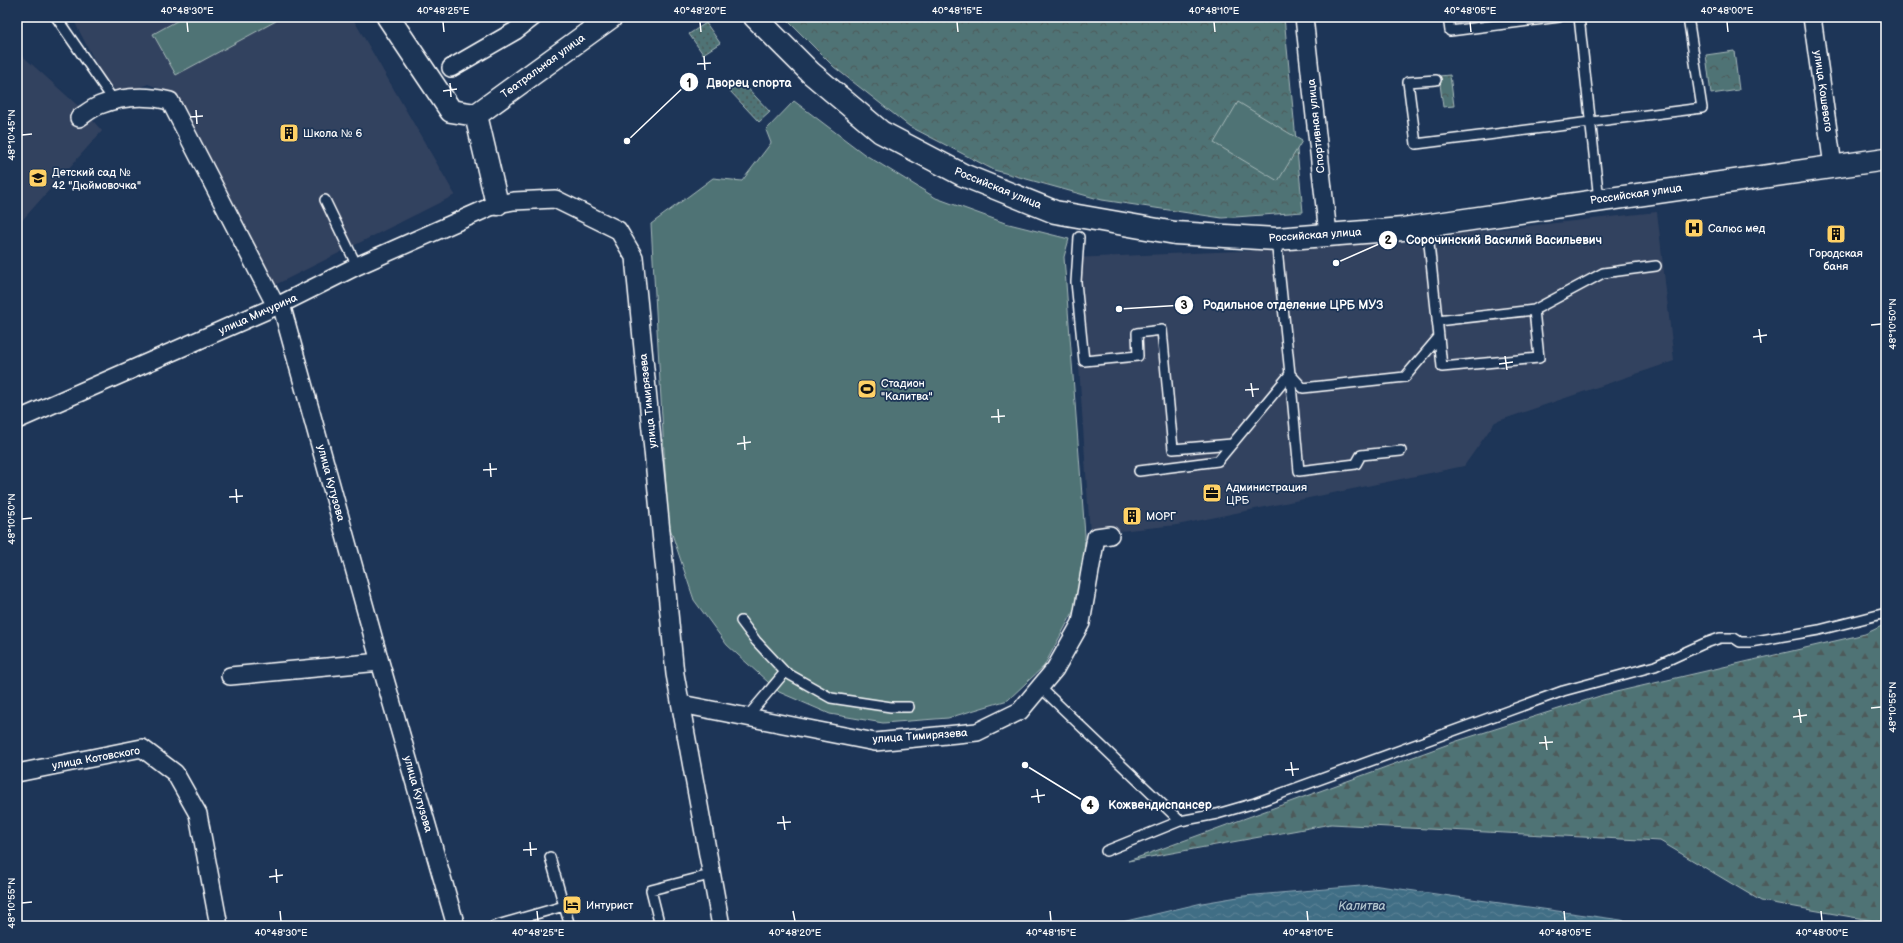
<svg xmlns="http://www.w3.org/2000/svg" width="1903" height="943" font-family="'Balsamiq Sans',sans-serif">
	<style>
		.built { fill: #33425f }
		.grass { fill: url(#grass-dots); stroke: #a7b9ba }
		.forest { fill: url(#forest-firs); stroke: #a7b9ba }
		.park { fill: url(#park-crowns); stroke: #a7b9ba }
		.pitch { fill: #4f7374; stroke: #a7b9ba }
		.water { fill: url(#water-waves); stroke: #8da8b6 }
		.lines { fill: none; stroke-linecap: round; stroke-linejoin: round }
		.service-casing { stroke: #fff; stroke-width: 12 }
		.minor-casing { stroke: #fff; stroke-width: 20 }
		.tertiary-casing { stroke: #fff; stroke-width: 25 }
		.service { stroke: #1d3557; stroke-width: 9 }
		.minor { stroke: #1d3557; stroke-width: 17 }
		.tertiary { stroke: #1d3557; stroke-width: 22 }
		.ticks { fill: none; stroke: #fff; stroke-width: 1.5 }
		.labels { text-anchor: middle; dominant-baseline: central; stroke-width: 3.5; stroke-linejoin: round; paint-order: stroke }
		.street-label { font-size: 11px; fill: #fff; stroke: #1d3557 }
		.poi-label { font-size: 11px; fill: #fff; stroke: #1d3557; text-anchor: start }
		.water-label { font-size: 12px; font-style: italic; fill: #b3c5ce; stroke: #1d3557 }
		.leader { fill: none; stroke: #fff; stroke-width: 1.5 }
		.callout-dot { fill: #fff; stroke: #1d3557; stroke-width: 1.5 }
		.mark-label { font-size: 12px; text-anchor: middle; font-weight: bold; fill: #111 }
		.callout-label { font-size: 12px; text-anchor: middle; font-weight: bold; fill: #fff; stroke: #1d3557; stroke-width: 3.5; stroke-linejoin: round; paint-order: stroke }
		.neatline { fill: none; stroke: #fff; stroke-width: 1.5 }
		.ticks-label { font-size: 10px; text-anchor: middle; fill: #fff }
	</style>
	<defs>
		<pattern id="grass-dots" width="8" height="8" patternUnits="userSpaceOnUse"><rect width="8" height="8" fill="#4f7374"/><path d="M2 2h.1M6 6h.1" fill="none" stroke="#4d5a5a" stroke-width="1.8" stroke-linecap="round"/></pattern>
		<pattern id="forest-firs" width="22" height="20" patternUnits="userSpaceOnUse"><rect width="22" height="20" fill="#4f7374"/><path d="M5 1l3.5 6h-7zM16 11l3.5 6h-7z" fill="#4d5a5a"/></pattern>
		<pattern id="park-crowns" width="20" height="18" patternUnits="userSpaceOnUse"><rect width="20" height="18" fill="#4f7374"/><path d="M2 6a3 3 0 1 1 6 0M12 15a3 3 0 1 1 6 0" fill="none" stroke="#4d5a5a"/></pattern>
		<pattern id="water-waves" width="16" height="10" patternUnits="userSpaceOnUse"><rect width="16" height="10" fill="#416e85"/><path d="M0 5q4-4 8 0t8 0" fill="none" stroke="#5e8497"/></pattern>
	</defs>
	<rect width="100%" height="100%" fill="#1d3557"/>
	<filter id="ink" filterUnits="userSpaceOnUse"><feTurbulence type="fractalNoise" baseFrequency=".025" numOctaves="2"/><feDisplacementMap in="SourceGraphic" scale="8" xChannelSelector="R" yChannelSelector="G"/><feConvolveMatrix kernelMatrix="1 2 1 2 8 2 1 2 1" color-interpolation-filters="sRGB"/></filter>
	<g filter="url(#ink)">
		<path class="built" d="M72,17H352L455,195L271,287L172,93L148,84L120,95L104,79Z
			M17,51L86,113L102,131L17,226Z
			M1657,212L1674,361L1495,422L1464,466L1177,525L1090,534L1072,258L1286,249L1500,229Z"/>
		<path class="grass" d="M706,23L720,43L703,54L689,34Z
			M741,81L770,112L759,122L730,91Z"/>
		<path class="forest" d="M1886,624V923L1761,901L1660,841L1331,824L1128,861L1457,741L1603,695L1865,634Z"/>
		<path class="park" d="M784,17H1284L1303,212L1222,218L1102,200L994,170L909,126L834,67Z
			M1734,51L1739,90L1711,94L1706,55Z
			M1450,75L1454,106L1443,107L1439,76Z"/>
		<path class="pitch" d="M184,17H274L276,21L176,75L153,34Z
			M794,101L864,154L936,198L1005,223L1069,239L1064,257L1085,535L1084,570L1078,603L1044,666L1008,700L948,718L883,723L830,714L779,692L727,645L694,600L668,522L651,224L713,178L742,181L771,143L766,130Z
			M1238,102L1302,141L1278,181L1214,143Z"/>
		<path class="water" d="M1372,885L1621,920L1645,926H1081L1122,922L1202,903L1244,896Z"/>
		<g class="lines">
			<g class="service-casing">
				<path id="service" d="M56,17L114,101
					M1448,17L1450,31L1559,17
					M1579,17L1599,200
					M1436,80L1408,82L1416,144L1702,108L1688,17
					M325,200L357,266
					M1079,237L1076,282L1084,361L1138,356L1137,333L1162,330L1173,449L1232,444
					M1534,310L1603,273L1656,266
					M1437,321L1534,310L1539,358L1442,367L1439,337
					M1401,451L1361,455L1356,464L1299,471L1290,374L1303,388L1405,377L1439,337L1427,225
					M1139,471L1218,461L1290,374L1276,239
					M741,621L756,641L785,672
					M1040,687L1180,821
					M747,717L785,672L831,698L891,707H909
					M1106,851L1180,821L1217,814L1255,803L1563,691L1655,666L1703,644L1720,638H1734L1740,642H1750L1819,630L1886,613
					M564,906L570,926
					M494,926L564,906L550,857
					M660,926L651,890L702,877"/>
			</g>
			<g class="minor-casing">
				<path id="minor" d="M1304,17L1328,234
					M1812,17L1833,166
					M451,68L515,31L533,17
					M79,118C85,114 92,108 100,105C123,96 146,95 170,101L276,306
					M281,304L380,662L456,926
					M17,420L281,304L357,266L497,204L514,201L555,199L618,230L634,257L675,674L721,926
					M230,676L380,662
					M681,704L875,742L977,732L1020,711L1055,669L1081,623L1096,537L1110,535
					M17,773L142,748L175,773L198,814L219,926"/>
			</g>
			<g class="tertiary-casing">
				<path id="tertiary" d="M388,17L451,111L476,115L497,204
					M755,17L811,73L881,132L963,175L1055,212L1175,233L1276,239L1403,229L1886,159
					M476,115L611,17"/>
			</g>
			<use href="#service" class="service"/>
			<use href="#minor" class="minor"/>
			<use href="#tertiary" class="tertiary"/>
		</g>
	</g>
	<path class="ticks" d="M187,22L188,32M443,22L444,32M700,22L701,32M957,22L958,32M1214,22L1215,32M1470,22L1471,32M1727,22L1728,32M704,56L705,70M697,64L711,63M450,83L451,97M443,91L457,89M196,110L197,124M190,117L203,116M22,135L32,134M1871,325L1881,324M1759,329L1761,343M1753,337L1767,335M1505,356L1507,370M1499,364L1513,362M1251,383L1253,397M1245,390L1259,389M998,409L999,423M991,417L1005,416M744,436L745,450M737,444L751,442M490,463L491,477M483,470L497,469M236,489L237,503M229,497L243,496M22,519L32,518M1871,708L1881,707M1799,709L1801,723M1793,717L1807,715M1545,736L1547,750M1539,743L1553,742M1291,762L1293,776M1285,770L1299,769M1037,789L1039,803M1031,797L1045,795M783,816L785,830M777,823L791,822M530,842L531,856M523,850L537,849M276,869L277,883M269,877L283,875M22,903L32,902M280,911L281,921M537,911L538,921M793,911L795,921M1050,911L1051,921M1307,911L1308,921M1564,911L1565,921M1821,911L1822,921"/>
	<defs>
		<g id="building-square" transform="scale(1)"><rect x="-9" y="-9" width="18" height="18" rx="4" fill="#ffd166" stroke="#1d3557"/><path d="M-4-6H4V6H1V3H-1V6H-4ZM-2.5-4.3h1.7v1.8h-1.7ZM.8-4.3h1.7v1.8H.8ZM-2.5-1h1.7V.8h-1.7ZM.8-1h1.7V.8H.8Z" fill="#111"/></g>
		<g id="school-square" transform="scale(1)"><rect x="-9" y="-9" width="18" height="18" rx="4" fill="#ffd166" stroke="#1d3557"/><path d="M0-5L7-2L0 1L-7-2ZM-4 1L0 2.5L4 1V4Q0 6-4 4Z" fill="#111"/></g>
		<g id="hospital-square" transform="scale(1)"><rect x="-9" y="-9" width="18" height="18" rx="4" fill="#ffd166" stroke="#1d3557"/><path d="M-5-5h3v3.5h4V-5h3V5h-3V1.5h-4V5h-3Z" fill="#111"/></g>
		<g id="stadium-square" transform="scale(1)"><rect x="-9" y="-9" width="18" height="18" rx="4" fill="#ffd166" stroke="#1d3557"/><path d="M0-5a6.5 5 0 1 0 0 10a6.5 5 0 1 0 0-10ZM-3.5-1.8h7v3.6h-7Z" fill="#111"/></g>
		<g id="office-square" transform="scale(1)"><rect x="-9" y="-9" width="18" height="18" rx="4" fill="#ffd166" stroke="#1d3557"/><path d="M-6-3h4V-5.5h4V-3h4V5H-6ZM-1-4.5V-3h2v-1.5ZM-6 0V1H6V0Z" fill="#111"/></g>
		<g id="hotel-square" transform="scale(1)"><rect x="-9" y="-9" width="18" height="18" rx="4" fill="#ffd166" stroke="#1d3557"/><path d="M-6-4.5h1.5V1H6V5H4.5V3h-9V5H-6ZM-4 0a1.8 1.8 0 1 1 3.6 0ZM.5 0V-2.5h3Q6-2.5 6 0Z" fill="#111"/></g>
	</defs>
	<g fill-rule="evenodd">
		<use href="#building-square" x="289" y="133"/>
		<use href="#school-square" x="38" y="178"/>
		<use href="#hospital-square" x="1694" y="228"/>
		<use href="#building-square" x="1836" y="234"/>
		<use href="#stadium-square" x="867" y="389"/>
		<use href="#office-square" x="1212" y="493"/>
		<use href="#building-square" x="1132" y="516"/>
		<use href="#hotel-square" x="572" y="905"/>
	</g>
	<g class="labels">
		<g class="street-label">
			<text transform="translate(543 66) rotate(-36)">Театральная улица</text>
			<text transform="translate(1823 91) rotate(82)">улица Кошевого</text>
			<text transform="translate(1316 126) rotate(-96)">Спортивная улица</text>
			<text transform="translate(998 188) rotate(22)">Российская улица</text>
			<text transform="translate(1636 194) rotate(-8)">Российская улица</text>
			<text transform="translate(1315 235) rotate(-4)">Российская улица</text>
			<text transform="translate(258 314) rotate(-24)">улица Мичурина</text>
			<text transform="translate(648 401) rotate(-96)">улица Тимирязева</text>
			<text transform="translate(331 483) rotate(75)">улица Кутузова</text>
			<text transform="translate(920 736) rotate(-4)">улица Тимирязева</text>
			<text transform="translate(96 758) rotate(-10)">улица Котовского</text>
			<text transform="translate(418 794) rotate(74)">улица Кутузова</text>
		</g>
		<g class="poi-label">
			<text x="303" y="133">Школа № 6</text>
			<text x="52" y="172">Детский сад №<tspan x="52" dy="13">42 "Дюймовочка"</tspan></text>
			<text x="1708" y="228">Салюc мед</text>
			<text x="1836" y="253" text-anchor="middle">Городская<tspan x="1836" dy="13">баня</tspan></text>
			<text x="881" y="383">Стадион<tspan x="881" dy="13">"Калитва"</tspan></text>
			<text x="1226" y="487">Администрация<tspan x="1226" dy="13">ЦРБ</tspan></text>
			<text x="1146" y="516">МОРГ</text>
			<text x="586" y="905">Интурист</text>
		</g>
		<g class="water-label">
			<text x="1362" y="906">Калитва</text>
		</g>
	</g>
	<path class="leader" d="M627 141L689 82M1336 263L1388 240M1119 309L1184 305M1025 765L1090 805"/>
	<g class="callout-dot">
		<circle cx="627" cy="141" r="4"/>
		<circle cx="1336" cy="263" r="4"/>
		<circle cx="1119" cy="309" r="4"/>
		<circle cx="1025" cy="765" r="4"/>
		<circle cx="689" cy="82" r="10"/>
		<circle cx="1388" cy="240" r="10"/>
		<circle cx="1184" cy="305" r="10"/>
		<circle cx="1090" cy="805" r="10"/>
	</g>
	<g class="mark-label">
		<text x="689" y="87">1</text>
		<text x="1388" y="244">2</text>
		<text x="1184" y="309">3</text>
		<text x="1090" y="809">4</text>
	</g>
	<g class="callout-label">
		<text x="749" y="87">Дворец спорта</text>
		<text x="1504" y="244">Сорочинский Василий Васильевич</text>
		<text x="1293" y="309">Родильное отделение ЦРБ МУЗ</text>
		<text x="1160" y="809">Кожвендиспансер</text>
	</g>
	<rect width="1903" height="943" fill="none" stroke="#1d3557" stroke-width="44"/>
	<rect x="22" y="22" width="1859" height="899" class="neatline"/>
	<g class="ticks-label">
		<text x="187" y="14">40°48'30"E</text>
		<text x="443" y="14">40°48'25"E</text>
		<text x="700" y="14">40°48'20"E</text>
		<text x="957" y="14">40°48'15"E</text>
		<text x="1214" y="14">40°48'10"E</text>
		<text x="1470" y="14">40°48'05"E</text>
		<text x="1727" y="14">40°48'00"E</text>
		<text transform="translate(11 135) rotate(-90)" y="4">48°10'45"N</text>
		<text transform="translate(1892 324) rotate(-90)" y="4">48°10'50"N</text>
		<text transform="translate(11 519) rotate(-90)" y="4">48°10'50"N</text>
		<text transform="translate(1892 707) rotate(-90)" y="4">48°10'55"N</text>
		<text transform="translate(11 903) rotate(-90)" y="4">48°10'55"N</text>
		<text x="281" y="936">40°48'30"E</text>
		<text x="538" y="936">40°48'25"E</text>
		<text x="795" y="936">40°48'20"E</text>
		<text x="1051" y="936">40°48'15"E</text>
		<text x="1308" y="936">40°48'10"E</text>
		<text x="1565" y="936">40°48'05"E</text>
		<text x="1822" y="936">40°48'00"E</text>
	</g>
</svg>
